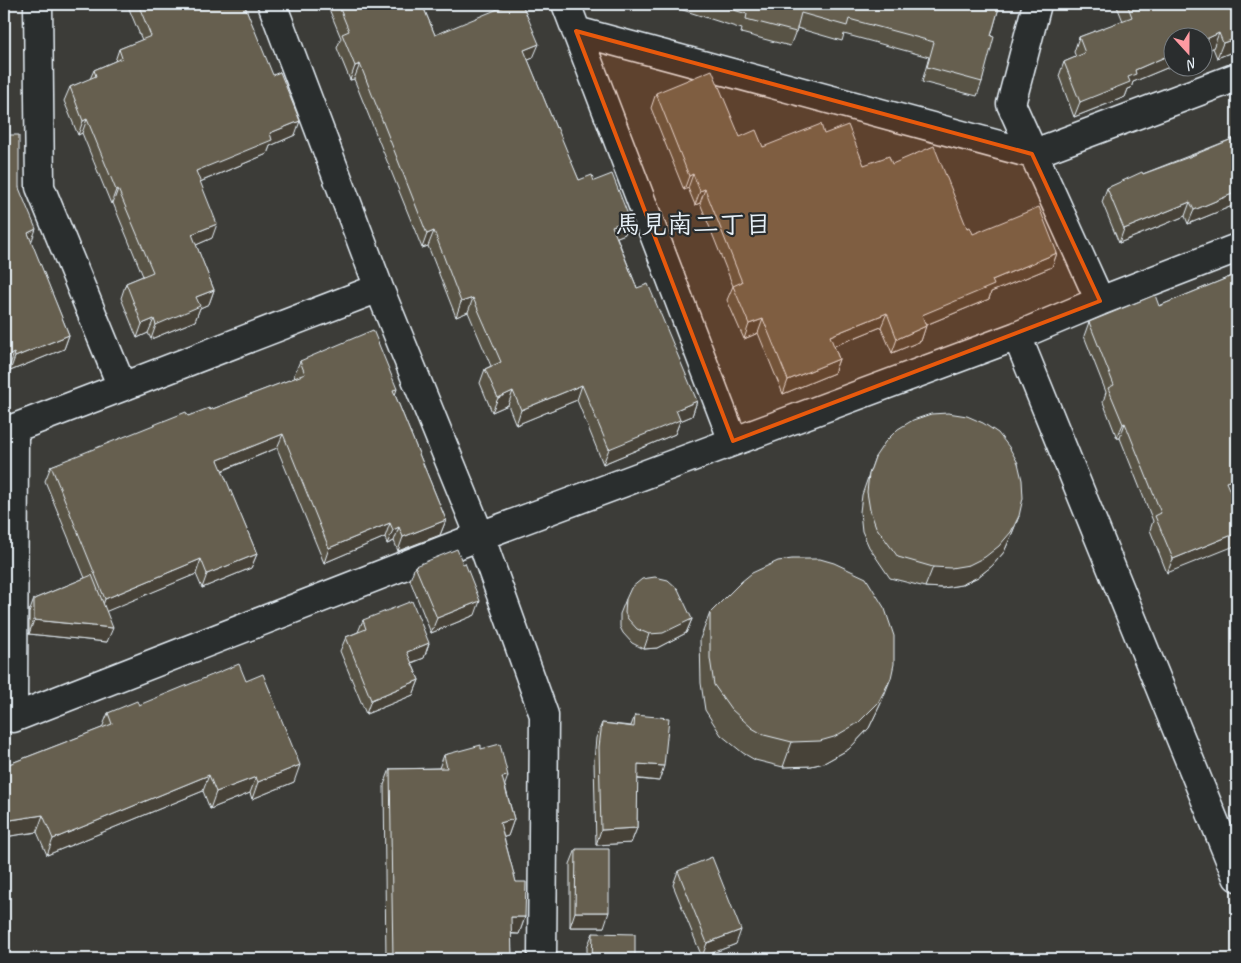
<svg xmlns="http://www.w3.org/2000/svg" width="1241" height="963" font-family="Caveat,'Klee One',sans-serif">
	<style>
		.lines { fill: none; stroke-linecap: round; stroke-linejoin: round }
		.minor-casing { stroke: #e8f1f8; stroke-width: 31 }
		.minor { stroke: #2a2d2e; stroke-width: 28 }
		.wall { fill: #585244; stroke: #e8f1f8 }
		.shaded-wall { fill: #474237; stroke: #e8f1f8 }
		.building { fill: #665f4f; stroke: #e8f1f8 }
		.marked { fill: #e8590c; fill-opacity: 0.2; stroke: #e8590c; stroke-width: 4; stroke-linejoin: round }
		.labels { text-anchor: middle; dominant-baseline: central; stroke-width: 4.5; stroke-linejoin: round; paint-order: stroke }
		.neighbourhood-label { font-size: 26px; font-weight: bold; fill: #e8f1f8; stroke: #2a2d2e }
	</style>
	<rect width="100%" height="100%" fill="#3c3c38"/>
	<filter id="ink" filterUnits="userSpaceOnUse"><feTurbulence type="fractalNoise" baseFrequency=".02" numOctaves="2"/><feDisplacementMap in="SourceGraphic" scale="10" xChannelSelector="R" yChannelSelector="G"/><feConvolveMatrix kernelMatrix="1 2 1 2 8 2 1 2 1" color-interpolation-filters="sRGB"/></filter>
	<g filter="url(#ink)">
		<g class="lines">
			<g class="minor-casing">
				<path id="minor" d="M272,4L379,288L480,536L544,715L542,959
					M566,4L733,441
					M1037,4L1011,104L1100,301
					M576,31L1032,154L1237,77
					M1017,336L1237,877
					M122,387L379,288
					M14,429L13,718L480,536L1017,336L1100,301L1237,248
					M4,432L122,387L40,187L38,4"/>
			</g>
			<use href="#minor" class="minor"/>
		</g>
		<path class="wall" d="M127,4H244L295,135L270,146L267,154L200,182L212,238L196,245L214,290L209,304L200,308L195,321L151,339L148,333L137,338L121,298L126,283L143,276L113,203L111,204L82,133L78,135L64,101L70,87L90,79L94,70L115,61L119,49L142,40Z
			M327,4H422L435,35L533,58L528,60L556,128L579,180L594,181L625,234L617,237L637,288L697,401L692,416L680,421L675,434L603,464L577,400L516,425L508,405L492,412L480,383L485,369L491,366L468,312L456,317L428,246L422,248L354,79L350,80L337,48L341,38Z
			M664,4H1000L991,36L982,82L977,96L922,82L929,57L844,34L842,41L797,28L790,46L741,33L742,29Z
			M1116,4H1237V50L1217,58L1213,48L1174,38V65L1133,82L1131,88L1128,89L1125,97L1074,117L1059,76L1064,62L1076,57L1074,52L1079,37L1123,21Z
			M656,93L740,137L763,147L824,134L864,165L892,164L973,234L1057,253L1052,267L991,292L989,299L926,325L921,341L892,353L881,327L834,346L839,359L834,373L783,394L758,333L744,339L727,300L733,286L700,203L695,205L688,188L684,190L651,108Z
			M4,135L19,188L31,242L69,335L64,349L10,371L9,368L4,370Z
			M1237,137V204L1188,224L1185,216L1119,243L1102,202L1107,188Z
			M1237,274V490L1231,493L1167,573L1150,530L1153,521L1120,438H1117L1103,402L1106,392L1084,336L1089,322L1159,306Z
			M300,361L397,389L395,395L446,520L440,535L398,551L394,541L387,544L385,537L324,563L277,448L222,471L257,554L251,568L202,588L196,574L106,611L107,642L29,634V613L34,599L85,578L45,481L51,466L188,416L210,410L295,378L294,375Z
			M875,457L1019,516L1011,536L1004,552L992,566L978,577L961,585L943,588L925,587L890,578L869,547L862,531L860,512L862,495Z
			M415,566L475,615L431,633L410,580Z
			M626,599L692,619L686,633L657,648L644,649L632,643L623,633L620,627V614Z
			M710,613L881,703L869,728L849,749L824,763L811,766L783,767L755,760L743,753L721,735L705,710L701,683L700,639Z
			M363,620L429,643L424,658L412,663L419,680L413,695L366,714L340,651L346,637L358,632Z
			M246,681L294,782L252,799L250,793L210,809L203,791L47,855L37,832L4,837V766L102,728L108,713Z
			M635,715L659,781L637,779V828L631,843L596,845L594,761L596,738L602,723L631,726Z
			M481,749L505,786L514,819L508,836L504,837L525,917L519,934H511L512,959H386L384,785L390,769L439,768L444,755Z
			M576,849L604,927H570V864Z
			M678,871L736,944L702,957L673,885Z
			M593,933L635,956L644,959H587V947Z"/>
		<path class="shaded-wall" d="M1219,33L1213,48L1204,52V40Z
			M1237,38V50L1217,58L1223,43Z
			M539,44L533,58L519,64L524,50Z
			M1174,53V65L1133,82L1131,88L1128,89L1125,97L1074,117L1080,102L1135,70Z
			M360,64L354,79L350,80L355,66Z
			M87,119L82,133L78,135L83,121Z
			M300,121L295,135L270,146L267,154L190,186L196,171L270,133Z
			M693,174L688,188L684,190L689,176Z
			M118,189L113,203L111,204L116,190Z
			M705,189L700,203L695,205L700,191Z
			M1237,192V204L1188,224L1194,210Z
			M1190,202L1185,216L1119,243L1124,229Z
			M630,220L625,234L607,241L612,226Z
			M217,224L212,238L187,249L192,234Z
			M36,229L31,243L28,233Z
			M434,231L428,246L422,248L427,234Z
			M1057,253L1052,267L991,292L989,299L916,329L922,315L992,280Z
			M214,290L209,304L200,308L195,321L151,339L156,325L196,297Z
			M473,298L468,312L456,317L461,302Z
			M887,313L881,327L824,350L830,336Z
			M154,319L148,333L137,338L142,324Z
			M763,319L758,333L744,339L749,324Z
			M926,326L921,341L892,353L897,339Z
			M69,335L64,349L10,371L15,357Z
			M14,353L9,368L4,370V362L6,357Z
			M839,359L834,373L783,394L788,380Z
			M582,385L577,400L516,425L521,410Z
			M513,391L508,405L492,412L498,398Z
			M697,401L692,416L680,421L675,434L603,464L609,449L676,410Z
			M1125,423L1120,438H1117L1123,424Z
			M283,434L277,448L213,474L218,460Z
			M1237,478V490L1221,496L1226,482Z
			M1019,516L1011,536L1004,552L992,566L978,577L961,585L943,588L925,587L933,567Z
			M446,520L440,535L398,551L403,537Z
			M390,523L385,537L324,563L329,548Z
			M399,527L394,541L387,544L393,530Z
			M1237,533V545L1167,573L1173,559Z
			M257,554L251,568L202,588L207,574Z
			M201,559L196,574L100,614L105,599Z
			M480,601L475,615L431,633L437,618Z
			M692,619L686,633L657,648L644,649L649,634Z
			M34,620L113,628L107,642L29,634Z
			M429,643L424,658L402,666L407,652Z
			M891,678L881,703L869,728L849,749L824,763L811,766L783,767L792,742Z
			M419,680L413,695L366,714L371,700Z
			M638,764L664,766L659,781L632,778Z
			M300,765L294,782L252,799L258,782Z
			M209,775L203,791L47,855L53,839Z
			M508,776L502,793V777Z
			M256,777L250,793L210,809L216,792Z
			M43,815L37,832L4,837V821Z
			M514,819L508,836L494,840L500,823Z
			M637,828L631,843L596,845L601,830Z
			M575,912H609L604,927H570Z
			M511,917H525L519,934L505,933Z
			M741,930L736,944L702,957L707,943Z"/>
		<path class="building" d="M138,4H244L273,75L280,72L300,121L270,133L272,140L196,171L217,224L192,234L214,290L196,297L200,306L156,325L154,319L142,324L126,283L153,272L118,189L116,190L87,119L83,121L70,87L96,76L94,70L122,58L119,49L151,36Z
			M338,4H422L435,35L510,4H522L539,44L524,50L556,128L557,127L579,180L592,175L594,181L612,174L630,220L612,226L637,288L648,284L697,401L676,410L680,420L609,449L582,385L521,410L513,391L498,398L485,369L501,362L473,298L461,302L434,231L427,234L360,64L355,66L342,34L349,31Z
			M714,4H1000L991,36L994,37L982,82L927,67L934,42L849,19L847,26L801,13L796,32L746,19L747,14Z
			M1127,4H1237V38L1223,43L1219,33L1204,40V38H1174V53L1135,70L1136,74L1128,77L1130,82L1080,102L1064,62L1085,53L1079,37L1132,17Z
			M712,70L740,137L756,130L763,147L821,124L824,134L848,125L864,165L889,156L892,164L934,146L967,228L970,227L973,234L1039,207L1057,253L992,280L994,285L922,315L926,326L897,339L887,313L830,336L839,359L788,380L763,319L749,324L733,286L742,282L705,189L700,191L693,174L689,176L656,93Z
			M4,135H19V188L36,229L28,233L69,335L15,357L14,353L6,357L4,351Z
			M1237,137V192L1194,210L1190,202L1124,229L1107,188L1142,172L1143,174L1189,157Z
			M1237,274V478L1226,482L1237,508V533L1173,559L1155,516L1161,513L1125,423L1123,424L1108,388L1114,385L1089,322L1155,295L1159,306Z
			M373,330L397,389L393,390L446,520L403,537L399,527L393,530L390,523L329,548L283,434L218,460L257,554L207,574L201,559L105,599L51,466L186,412L188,416L209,408L210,410L305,374L300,361Z
			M948,413L967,416L983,423L998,433L1009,447L1018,463L1022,480L1023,498L1019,516L1011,532L999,546L985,557L969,565L951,568L933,567L898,557L876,527L870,510L867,492L869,474L875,457L885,442L898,429L913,420L931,414Z
			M457,549L463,564L465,563L480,601L437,618L415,566Z
			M792,559H820L834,563L866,578L885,609L894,636V664L891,678L878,703L858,723L834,737L820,741L792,742L764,735L752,728L731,709L714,685L710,658V613L741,582L752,573L778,561Z
			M92,575L113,628L34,620V599Z
			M655,577L668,580L678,589L692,619L663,633L649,634L637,629L628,619L625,613L626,599L631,588L642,579Z
			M412,601L429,643L407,652L419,680L371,700L346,637L366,629L363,620Z
			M239,664L246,681L263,674L300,765L258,782L256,777L216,792L209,775L53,839L43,815L4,821V766L112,724L108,713L137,701L139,705Z
			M635,715L669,718L664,766L638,764L637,828L601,830L599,747L602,723L634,727Z
			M500,744L508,776L502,777L514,819L500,823L516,882H526L525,917H511L512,959H393L390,769L447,768L444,755L481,745V749Z
			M576,849H609V912H575Z
			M712,857L741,930L707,943L678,871Z
			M593,933L635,934V956H644V959H592Z"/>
	</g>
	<path class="marked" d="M576,31L1032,154L1100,301L733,441Z"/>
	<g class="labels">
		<g class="neighbourhood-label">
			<text x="693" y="224">馬見南二丁目</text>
		</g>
	</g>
	<rect width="1241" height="963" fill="none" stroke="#2a2d2e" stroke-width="20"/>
	<rect x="10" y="10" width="1221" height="943" fill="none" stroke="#e8f1f8" stroke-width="2" filter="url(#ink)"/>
	<g transform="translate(1188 52) rotate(159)"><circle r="24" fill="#2a2d2e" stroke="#767b7f"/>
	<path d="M0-4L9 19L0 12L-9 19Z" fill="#ff9aa2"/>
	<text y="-8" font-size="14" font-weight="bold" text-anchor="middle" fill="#e8f1f8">N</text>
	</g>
</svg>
